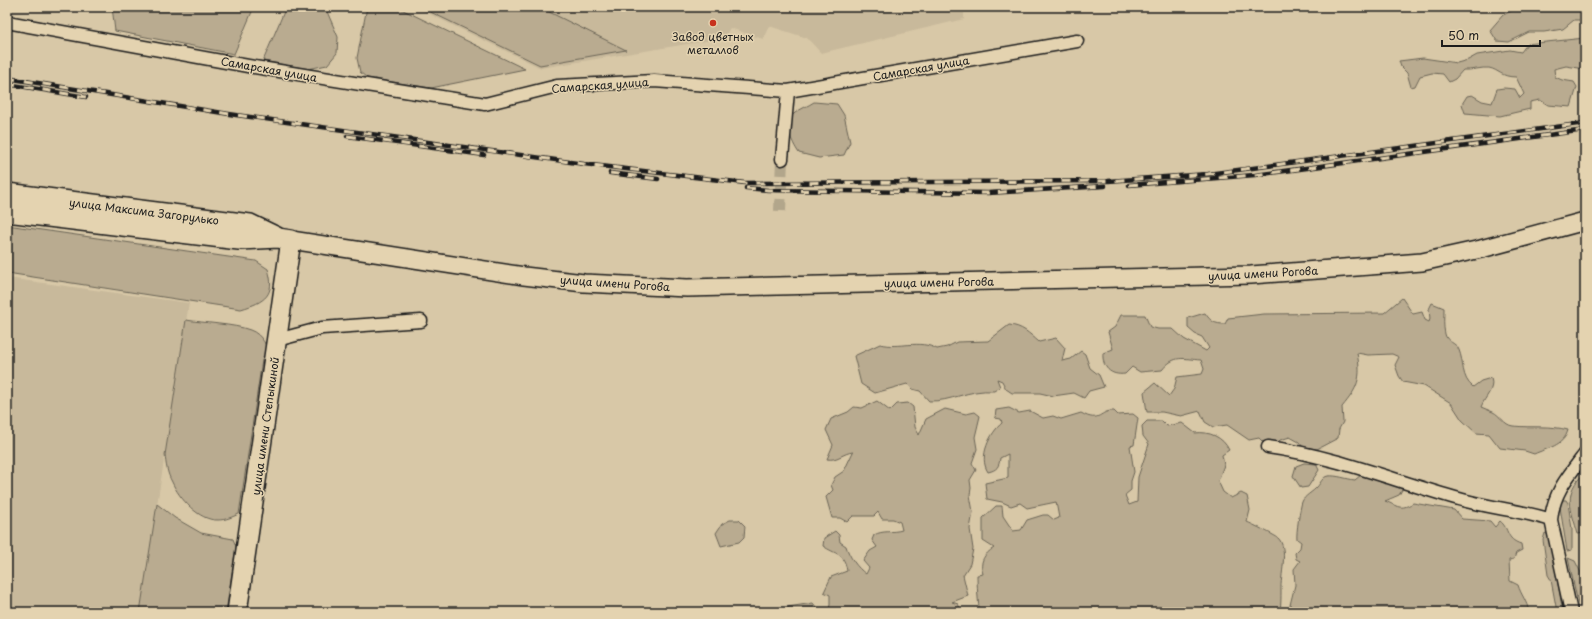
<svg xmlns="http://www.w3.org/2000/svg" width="1592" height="619" viewBox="0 0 1592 619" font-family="'Playpen Sans',sans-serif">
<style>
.built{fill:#c8b99b}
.green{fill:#b9ab90;stroke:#6a6456}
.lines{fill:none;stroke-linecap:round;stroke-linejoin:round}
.street-tunnel{stroke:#b2a68b;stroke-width:12;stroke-dasharray:12 6;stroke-linecap:butt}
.street-casing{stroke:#1c1c1c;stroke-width:15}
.secondary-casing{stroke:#1c1c1c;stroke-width:20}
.primary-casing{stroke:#1c1c1c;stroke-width:22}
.street{stroke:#e4d3b0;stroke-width:12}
.secondary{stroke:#e4d3b0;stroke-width:17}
.primary{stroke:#e4d3b0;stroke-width:19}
.rail-casing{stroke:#1c1c1c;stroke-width:4.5}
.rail{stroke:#e4d3b0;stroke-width:3;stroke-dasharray:9;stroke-linecap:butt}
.poi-dot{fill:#c8321e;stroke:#e4d3b0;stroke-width:1.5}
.labels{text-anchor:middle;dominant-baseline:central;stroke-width:3;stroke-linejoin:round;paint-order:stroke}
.poi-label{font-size:11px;fill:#1c1c1c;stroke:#e4d3b0}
.street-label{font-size:11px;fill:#1c1c1c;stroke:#e4d3b0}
</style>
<rect width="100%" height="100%" fill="#d8c8a7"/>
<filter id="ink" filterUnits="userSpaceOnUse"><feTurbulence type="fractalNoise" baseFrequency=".025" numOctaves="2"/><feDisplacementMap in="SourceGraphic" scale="8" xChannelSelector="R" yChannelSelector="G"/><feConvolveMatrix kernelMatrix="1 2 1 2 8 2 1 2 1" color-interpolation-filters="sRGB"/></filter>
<g filter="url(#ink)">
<path class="built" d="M415,7H964V19L821,53L807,38L769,26L763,39L730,28L724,38L541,68Z
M7,278L189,303L140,612H7Z"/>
<path class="green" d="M112,7H254L234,54L115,31Z
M286,7H325L338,37L337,53L327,65L308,69L263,61Z
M367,7H397L525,69L431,88L367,78L360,72L357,58Z
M420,7H539L626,50L540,65Z
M1520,7H1585V20H1574L1563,29L1544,32H1529L1509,42L1497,41L1490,30L1503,15Z
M1585,38V69L1566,66L1554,69L1555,77L1562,80L1574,82L1577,87L1571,107L1548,105L1540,100L1530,102V109L1500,116L1465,113L1462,104L1467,96L1472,95L1482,101L1492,103L1497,89L1504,88L1515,89L1520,98L1524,94L1516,77C1501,77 1499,70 1489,68C1482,67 1471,71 1463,70L1455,79L1449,82L1443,74L1432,73L1420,76L1415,86L1411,87L1407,73L1401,67L1399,61L1423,58L1457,63L1468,60L1477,55L1510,50L1521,52L1527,44Z
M814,102L837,104L844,115L850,142L844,155L819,158L799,153C792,143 782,122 795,113C800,109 808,106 814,102Z
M7,225L256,261L268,269C276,295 265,302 241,309L7,273Z
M1402,298L1413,314L1422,312L1425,320L1429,322L1430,319L1429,309L1432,303L1444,308C1444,317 1443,326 1445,334C1447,343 1456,342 1459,350C1464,362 1461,378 1473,387L1481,381L1491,378C1495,390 1485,396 1481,407C1485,409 1489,410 1493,412C1500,415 1504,425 1513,426C1532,428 1550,425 1568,430C1564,446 1547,448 1534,454L1525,451L1500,448L1489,434L1476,433L1462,420L1451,403L1424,386L1403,382L1399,376L1395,365L1399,357L1392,354L1368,355L1357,353C1362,378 1358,388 1342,407L1343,422L1339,429L1338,438L1317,449L1303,447L1299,442L1290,437L1280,440L1274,446L1265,444L1259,438L1249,440L1227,425L1213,427L1205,422L1200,411L1181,416L1162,412H1147L1144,392L1155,383L1169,396L1174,389L1177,377L1202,374L1204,369L1201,360C1183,359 1175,354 1162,370L1140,372L1132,367L1125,374C1110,376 1102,367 1103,353L1113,349L1108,332L1115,327L1121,315H1145L1150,327L1158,329H1173L1184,339L1206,351L1209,348L1202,337L1195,334L1188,328V318L1205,313C1211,322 1215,324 1225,324L1228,318L1264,314L1384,313Z
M186,320C204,323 234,324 250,330C262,334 269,348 269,359L262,360L239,514C232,517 226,520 218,520C199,521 179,498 172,482C167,473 166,464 165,455Z
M1009,325C1022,326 1029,333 1039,342L1056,338L1065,348L1062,361L1071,359L1081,351L1085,354L1090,368L1099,375L1104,387L1089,391L1084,398L1074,393L1053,396L1040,393H1012L1006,389L1002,381L997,379L1000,387L994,391C968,389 951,402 929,401L920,391L912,389L907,384L875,393L861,384L854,356L880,344C898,349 920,339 937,349L947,347L957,342L988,341Z
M877,401L890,411L897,404L908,403L913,407L915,427L919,435L926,419L945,409L966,414L975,412L980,416L975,437L977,449L972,463L976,470L970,480L971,488L970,495L973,512L970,529L973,549L970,564L963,575L968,596L952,602L958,604L962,612H828L830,605V595L824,592L831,577L847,571C844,552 836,555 823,546L824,538L835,531L839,535L840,542L846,546C849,556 857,568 866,574L869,568L863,561L870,551L877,547L872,540L874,535C883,530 892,533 902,530L900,522L893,519H882L878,512L874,516H853L847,522L840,518H832L826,497L833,490L831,485L835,477L844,471L853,452C843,453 837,461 827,459L833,445L826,430L831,419L848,412L854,407L862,408Z
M1009,408L1019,413L1030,411L1043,418L1053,416L1061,419L1081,413C1101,424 1099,410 1114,411L1118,415L1133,414L1138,418L1134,445L1130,446L1134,472L1131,481V490L1125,495L1129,505L1137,502L1138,477L1149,444L1143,436L1142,426L1147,421H1162L1167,426L1182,423L1195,433C1209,431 1223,437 1229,450L1222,455L1224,465L1218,481L1223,492L1231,498L1241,493L1247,496L1250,510L1247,522C1252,524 1276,536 1278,538C1289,548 1280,578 1281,590C1281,598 1281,604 1280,612H980C978,606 977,583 977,575L983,574C979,562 984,554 994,548L983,541V518L996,506H1002L1003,516L1013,531L1021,530L1027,520L1043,515H1048L1054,520L1059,518L1056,502L1027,508L1020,503L1011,506L1002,502L987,499L985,483L1008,478V454L1000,458C999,467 997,470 988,472C978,457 990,433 1002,423L1001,419L995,418L996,410Z
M1304,463L1316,464L1319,470L1308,487L1301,488L1293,476L1296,466Z
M1585,473V533L1578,534C1571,510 1562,492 1585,473Z
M1361,475H1374L1380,482L1385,484L1394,480L1401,486L1402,490L1399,495L1385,501C1398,506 1400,511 1413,503L1454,510L1462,519L1490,521L1495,527L1500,521C1510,529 1505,539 1521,544L1522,550L1516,553L1514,559L1509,560L1510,581L1518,585C1521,595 1527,601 1529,612H1292L1290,605L1295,585L1294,569L1300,561L1296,559L1295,553L1300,548L1301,542L1297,539C1296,533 1300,508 1302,502C1304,496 1313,492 1317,487C1321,483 1322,477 1328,476C1337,475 1346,479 1355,480Z
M1561,500H1566L1568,503L1572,529V550L1567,551L1560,507Z
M157,504L175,518L201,533L233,539L236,546L226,612H140Z
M730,520H739L745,526L744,537L739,542L721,546L716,533L722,524Z
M1545,533L1549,535L1563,612H1557L1551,580L1548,575L1543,540Z
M1568,558L1575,561L1581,573L1585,612H1580Z
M813,603L820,612H787L788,607Z"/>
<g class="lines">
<path class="street-tunnel" d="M780,211L782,159"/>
<defs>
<path id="street" d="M7,22L248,66L485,104L557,86L654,81L788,91L1077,41
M782,159L788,91
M277,340L322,328L421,321
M1268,447C1334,456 1395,481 1459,499C1489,508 1521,510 1551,520
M1571,612L1551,520C1553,493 1569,475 1585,454"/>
<path id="secondary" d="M291,240L524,276L584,283L687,288L1251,275L1422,262L1481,249L1585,221"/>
<path id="primary" d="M7,193L250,224L277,237
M7,212L239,240L278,238L291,240L237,612"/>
</defs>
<use href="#street" class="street-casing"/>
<use href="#secondary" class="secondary-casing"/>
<use href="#primary" class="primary-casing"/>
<use href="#street" class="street"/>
<use href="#secondary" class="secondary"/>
<use href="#primary" class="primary"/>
<defs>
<path id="rail" d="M7,78L229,114L584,164L745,183L1108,181L1208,174L1585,123
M7,84L86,97
M347,136L484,155
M610,173L658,179
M1129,185L1255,175L1585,130
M746,188L768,190L988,193L1105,186"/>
</defs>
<use href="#rail" class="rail-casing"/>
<use href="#rail" class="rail"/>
</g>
</g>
<circle class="poi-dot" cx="713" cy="23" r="4"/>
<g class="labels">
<g class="poi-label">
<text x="713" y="36">Завод цветных<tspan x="713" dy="13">металлов</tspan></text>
</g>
<g class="street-label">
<text transform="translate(921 68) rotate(-10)">Самарская улица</text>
<text transform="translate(269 69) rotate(10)">Самарская улица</text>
<text transform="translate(600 85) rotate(-4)">Самарская улица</text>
<text transform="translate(144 211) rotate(7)">улица Максима Загорулько</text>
<text transform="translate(1263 273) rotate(-3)">улица имени Рогова</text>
<text transform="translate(939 282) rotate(-1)">улица имени Рогова</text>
<text transform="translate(615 283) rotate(4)">улица имени Рогова</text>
<text transform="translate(265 426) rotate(-82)">улица имени Степыкиной</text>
</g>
</g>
<rect width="1592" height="619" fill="none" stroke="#e4d3b0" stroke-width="24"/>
<rect x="12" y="12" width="1568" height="595" fill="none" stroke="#1c1c1c" stroke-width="1.5" filter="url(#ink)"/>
<path d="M1442 40v6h98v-6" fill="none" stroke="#1c1c1c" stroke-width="2"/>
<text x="1448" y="40" font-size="12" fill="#1c1c1c" stroke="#e4d3b0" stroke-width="3" paint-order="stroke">50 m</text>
</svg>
